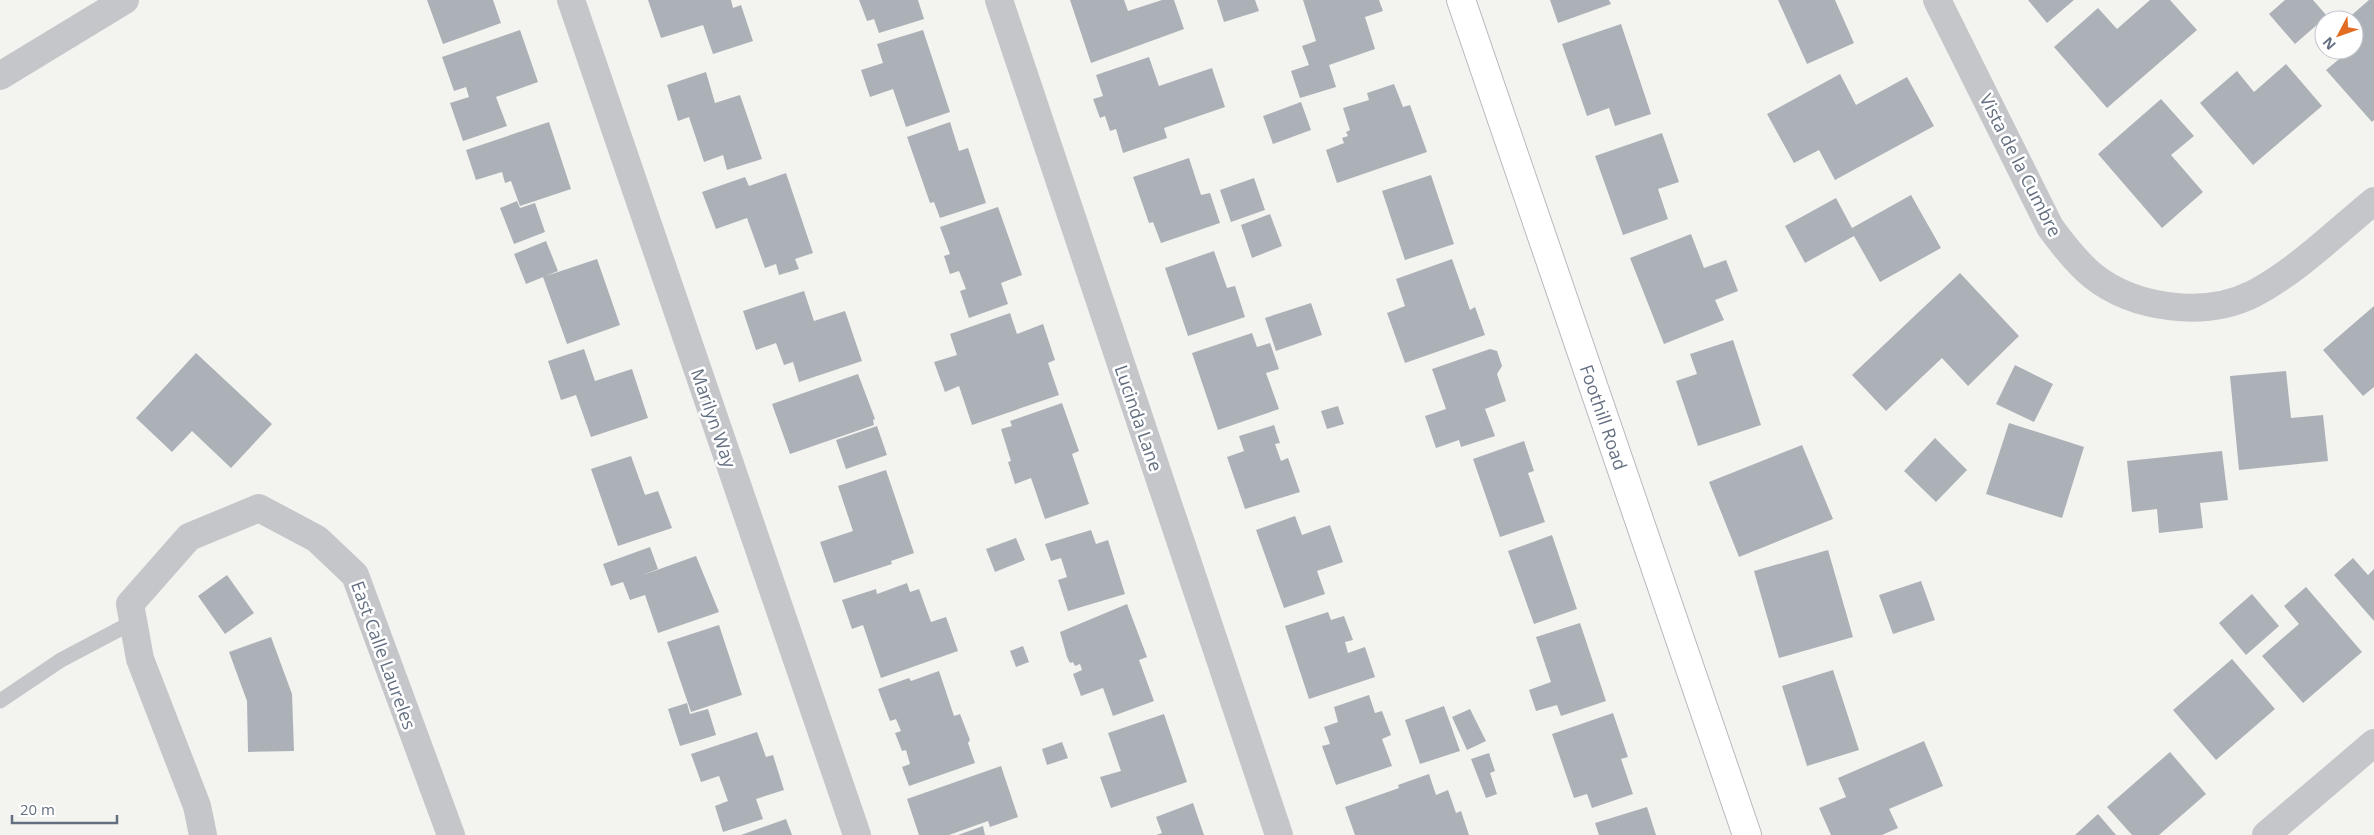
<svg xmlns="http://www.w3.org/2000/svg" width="2374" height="835" viewBox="0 0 2374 835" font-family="'Open Sans',sans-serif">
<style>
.building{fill:#acb1b8}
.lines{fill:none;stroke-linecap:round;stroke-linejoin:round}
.secondary-casing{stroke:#b6b9be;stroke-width:30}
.lane{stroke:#c4c6ca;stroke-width:15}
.street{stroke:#c4c6ca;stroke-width:28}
.secondary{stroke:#fff;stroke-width:28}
.labels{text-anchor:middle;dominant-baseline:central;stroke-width:5;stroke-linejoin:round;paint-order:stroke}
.street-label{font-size:18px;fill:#636f81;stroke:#fff}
</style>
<rect width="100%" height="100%" fill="#f3f4f0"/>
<path class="building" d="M427,0H493L501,23L443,44Z
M648,0H731L733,8L741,5L753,41L713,54L703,25L661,38Z
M859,0H918L924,19L879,33L874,19L867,21Z
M1070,0H1124L1128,11L1162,0H1174L1184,29L1091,63Z
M1217,0H1255L1259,11L1224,22Z
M1303,0H1379L1383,11L1365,17L1375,49L1329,65L1336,87L1300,98L1291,71L1309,65L1302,46L1316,41Z
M1550,0H1609L1611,4L1558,23Z
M1778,0H1835L1854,43L1807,64Z
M2028,0H2074L2047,23Z
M2150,0H2170L2197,30L2107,108L2054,47L2098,8L2117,29Z
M2285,0H2313L2327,16L2295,44L2269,14Z
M2369,0H2374V120L2372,122L2326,70L2350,50H2354V20H2346Z
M1621,24L1651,114L1615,126L1609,108L1587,116L1562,44Z
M520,30L538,82L496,97L507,126L463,141L450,103L469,97L466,87L454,91L442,57Z
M923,30L950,112L906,127L893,89L870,97L861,70L883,63L877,44Z
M1149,57L1159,86L1212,68L1225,107L1164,128L1167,138L1123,153L1116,129L1110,131L1105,116L1100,118L1093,99L1103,96L1096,75Z
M2286,64L2322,106L2253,165L2200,103L2237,71L2254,92Z
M706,72L715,103L740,95L762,159L727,170L723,155L704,162L689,117L678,121L667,85Z
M1840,74L1856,105L1907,77L1934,126L1835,180L1819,150L1794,163L1767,114Z
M1394,84L1403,107L1410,105L1427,152L1337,183L1326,150L1344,143L1342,138L1348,136L1346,132L1350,130L1343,108L1369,100L1367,93Z
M2161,99L2194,136L2171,155L2203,192L2162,228L2098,154Z
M1301,102L1311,130L1273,144L1263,116Z
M549,122L571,189L520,206L511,181L505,183L502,172L476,180L466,150Z
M950,122L959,151L968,148L986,203L940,218L934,202L930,203L907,137Z
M1662,133L1679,182L1658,189L1668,219L1623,235L1595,156Z
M1189,158L1201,195L1210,193L1220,223L1161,243L1153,222L1149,223L1133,177Z
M786,173L813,253L795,259L799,269L779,275L776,264L765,268L747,218L716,229L702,192L745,177L749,186Z
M1431,175L1454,244L1405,260L1382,191Z
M1254,178L1265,210L1231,222L1220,190Z
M1911,195L1941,248L1880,282L1854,236L1805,263L1785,226L1836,198L1852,228Z
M517,201L520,208L535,203L545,232L514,244L500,208Z
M998,207L1022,275L1001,283L1008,304L969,318L960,291L966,289L959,271L950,274L944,256L950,254L940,227Z
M1270,214L1282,246L1252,258L1241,225Z
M1691,234L1704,268L1726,260L1738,291L1715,300L1724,320L1664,344L1630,258Z
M546,241L558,271L526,284L514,254Z
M1214,251L1227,288L1235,286L1245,317L1188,336L1165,268Z
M597,259L620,325L567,344L543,277Z
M1452,259L1470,310L1475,307L1485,335L1405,363L1387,313L1405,306L1396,279Z
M1960,273L2019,336L1968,386L1942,358L1886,411L1852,375Z
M804,291L814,321L845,311L862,361L799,382L793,362L784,365L776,343L756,350L743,311Z
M1311,303L1322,335L1276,351L1265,318Z
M2374,306V387L2363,396L2323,350Z
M1010,313L1017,334L1043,324L1055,360L1048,363L1059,395L972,425L959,386L945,392L934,362L957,355L950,334Z
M1252,333L1257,347L1270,343L1279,369L1266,373L1279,409L1218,430L1192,353Z
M1733,340L1761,425L1698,446L1676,381L1697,374L1690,354Z
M584,349L595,381L632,369L648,418L591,437L576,395L561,400L548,361Z
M1490,349L1497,351L1502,366L1497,374L1506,401L1485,409L1495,436L1461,447L1459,440L1436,448L1425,416L1446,409L1432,369Z
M196,353L272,424L231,468L192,431L172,452L136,418Z
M2015,365L2053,384L2034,422L1996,404Z
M2286,371L2291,418L2323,415L2328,461L2239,470L2230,376Z
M858,374L875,419L873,420L874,425L790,454L772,404Z
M1062,403L1079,451L1072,454L1089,504L1045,519L1031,478L1015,484L1008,462L1011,461L1001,429L1012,426L1010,421Z
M1338,406L1344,424L1327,429L1321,411Z
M2009,423L2084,447L2062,518L1986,494Z
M1274,425L1280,443L1275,444L1281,461L1288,458L1300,492L1245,509L1227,457L1244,451L1239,436Z
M877,426L887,455L846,469L836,440Z
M1935,438L1967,470L1936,502L1904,471Z
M1524,441L1534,471L1528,473L1545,522L1500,537L1473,459Z
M1802,445L1833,519L1739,557L1709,482Z
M2222,451L2228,500L2200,503L2203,528L2159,533L2157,509L2132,512L2127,461Z
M631,456L645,495L658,491L672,528L618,546L591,469Z
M886,470L914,553L891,561L892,564L834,583L820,542L853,531L838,486Z
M1295,516L1302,535L1330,525L1343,562L1317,571L1325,594L1284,608L1256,530Z
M1091,530L1096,544L1108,540L1125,594L1068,611L1058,580L1067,577L1061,558L1051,561L1045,544Z
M1552,535L1577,609L1534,624L1508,551Z
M1016,538L1025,560L995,572L986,549Z
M650,547L658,569L640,576L696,556L719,612L658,633L645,595L630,600L623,582L611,586L603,564Z
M1828,550L1853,637L1779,658L1754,571Z
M2353,558L2368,575L2374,569V621L2334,575Z
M227,575L254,613L225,634L198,596Z
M1921,581L1935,620L1893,634L1879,595Z
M907,583L910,592L919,589L931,622L946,617L958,651L881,678L863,625L852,629L842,600L876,589L877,594Z
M2306,587L2362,652L2303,703L2262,656L2299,624L2284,606Z
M2252,594L2279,626L2246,655L2219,623Z
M1127,604L1147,657L1139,660L1154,701L1113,716L1103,688L1081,696L1073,674L1082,670L1080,664L1075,666L1073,662L1070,663L1067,657L1060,632Z
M1328,612L1331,620L1344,616L1353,640L1345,642L1348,653L1365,647L1375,677L1309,699L1285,626Z
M1580,623L1606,701L1561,716L1557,705L1536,711L1529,690L1551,682L1536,637Z
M719,625L742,695L691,712L667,642Z
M271,637L292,694L294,751L248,752L247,701L229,652Z
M1023,646L1029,662L1016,667L1010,651Z
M2232,659L2275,709L2216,760L2173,710Z
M1833,670L1859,750L1807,766L1782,686Z
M939,671L954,716L960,714L970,740L968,743L975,763L909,786L902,767L910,764L906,750L902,751L895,733L901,731L896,719L890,721L878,689L909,678L911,681Z
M1369,695L1375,713L1382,711L1391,735L1382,739L1392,766L1336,785L1322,746L1330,744L1324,727L1338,722L1334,707Z
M687,703L690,714L708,709L716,735L680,746L668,709Z
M1444,706L1460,751L1420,764L1405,720Z
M1470,709L1486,741L1467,750L1452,717Z
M1613,713L1628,757L1621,759L1633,794L1592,808L1587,794L1574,798L1552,734Z
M1164,714L1187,782L1111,808L1100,777L1121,771L1108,733Z
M757,732L766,757L773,755L784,790L756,799L763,819L723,832L715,806L728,801L719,776L701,782L691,754Z
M1924,741L1943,786L1889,809L1898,828L1882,835H1831L1819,808L1846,797L1838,778Z
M1062,742L1068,758L1047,765L1042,749Z
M2170,752L2206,794L2159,835H2132L2107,807Z
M1489,753L1495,771L1490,773L1497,794L1486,798L1471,759Z
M1001,766L1018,817L990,827L988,821L949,835H919L907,799Z
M1429,774L1436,795L1448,790L1456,813L1461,811L1469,835H1355L1345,807L1399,788L1398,785Z
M1193,803L1204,835H1156L1162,833L1156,817Z
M1647,807L1656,835H1599L1595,823Z
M2098,814L2116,835H2075Z
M786,819L792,835H741Z
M983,826L985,835H958Z"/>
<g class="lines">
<defs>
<g id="secondary">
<path id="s1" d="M1461,0L1747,835"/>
</g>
</defs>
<use href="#secondary" class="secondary-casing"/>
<path class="lane" d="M0,701L61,660L133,622"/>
<path class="street" d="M571,0L857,835
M999,0L1279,835
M1937,0L2050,227C2063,245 2076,262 2093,276C2135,309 2205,318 2253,294C2297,271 2335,233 2374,201
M0,76L125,0
M203,835L197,806L140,659L130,604L189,537L259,508L317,539L355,575L451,835
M2266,835L2374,743"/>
<use href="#secondary" class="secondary"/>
</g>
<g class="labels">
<g class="street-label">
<text transform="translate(2021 165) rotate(63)">Vista de la Cumbre</text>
<text transform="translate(714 418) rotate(71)">Marilyn Way</text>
<text transform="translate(1139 418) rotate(71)">Lucinda Lane</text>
<text stroke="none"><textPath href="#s1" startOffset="441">Foothill Road</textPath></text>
<text transform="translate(384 655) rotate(70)">East Calle Laureles</text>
</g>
</g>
<g transform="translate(2339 35) rotate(229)"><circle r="24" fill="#ffffff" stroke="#c1c5cd"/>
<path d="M0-4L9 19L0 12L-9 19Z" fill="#e26d22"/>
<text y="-8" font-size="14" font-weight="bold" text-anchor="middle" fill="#636f81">N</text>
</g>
<path d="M12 815v8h105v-8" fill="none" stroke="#636f81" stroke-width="2.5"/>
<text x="20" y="815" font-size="15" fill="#636f81" stroke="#ffffff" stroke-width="4" paint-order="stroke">20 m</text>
</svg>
